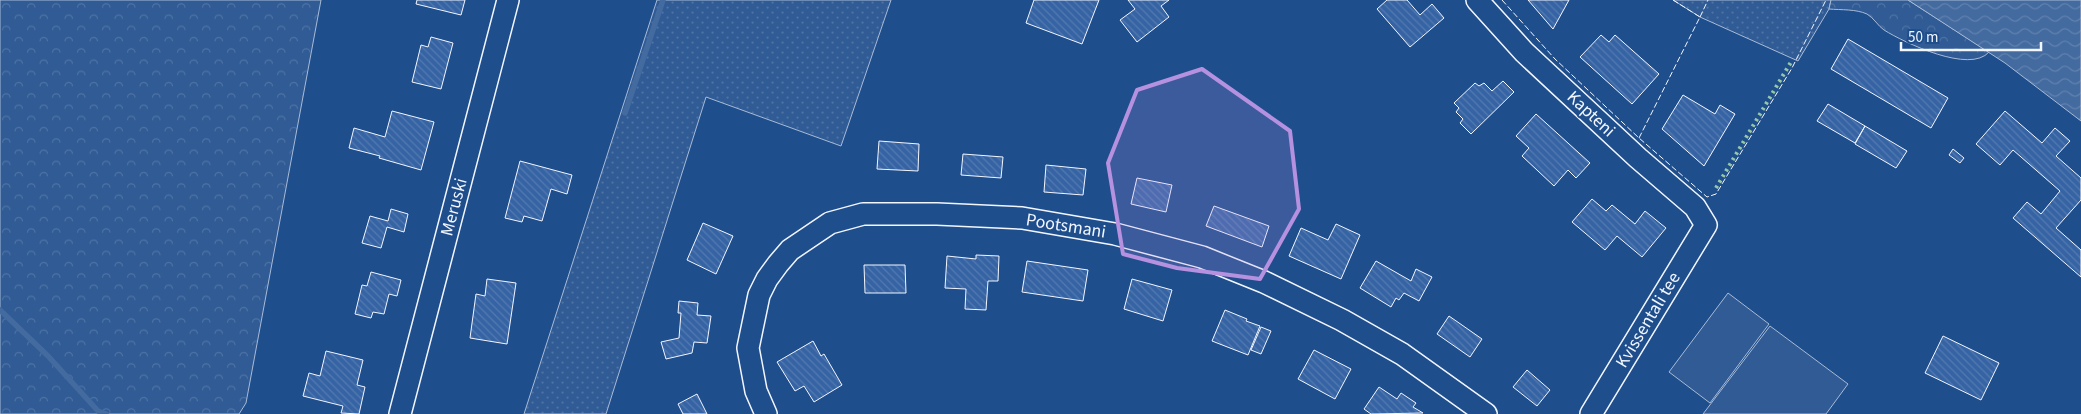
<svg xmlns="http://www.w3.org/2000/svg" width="2081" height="414" viewBox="0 0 2081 414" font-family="'Source Sans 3',sans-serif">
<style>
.grass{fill:url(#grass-dots);stroke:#a8bbd7}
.forest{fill:url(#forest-crowns);stroke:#a8bbd7}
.built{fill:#305b95;stroke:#a8bbd7}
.water{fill:url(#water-waves);stroke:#a8bbd7}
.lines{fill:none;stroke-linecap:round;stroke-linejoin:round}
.stream{stroke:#446ba0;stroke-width:5.5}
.building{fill:url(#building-back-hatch);stroke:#f2f6ff}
.minor-casing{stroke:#f2f6ff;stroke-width:24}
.minor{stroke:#1f4e8c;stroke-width:21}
.hedge{stroke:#97c8a6;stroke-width:4;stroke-dasharray:2.5 4;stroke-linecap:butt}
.fence{stroke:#f2f6ff;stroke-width:1;stroke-dasharray:6 2.5;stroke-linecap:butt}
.marked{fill:#b691df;fill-opacity:0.2;stroke:#b691df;stroke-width:4;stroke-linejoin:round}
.labels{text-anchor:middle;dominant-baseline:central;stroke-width:4;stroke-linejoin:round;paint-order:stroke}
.street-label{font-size:18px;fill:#f2f6ff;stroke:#1f4e8c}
</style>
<defs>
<pattern id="grass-dots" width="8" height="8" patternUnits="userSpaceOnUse" patternTransform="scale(1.25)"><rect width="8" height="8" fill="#305b95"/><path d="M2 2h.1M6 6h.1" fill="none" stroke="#4e73a5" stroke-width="1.8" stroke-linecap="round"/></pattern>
<pattern id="forest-crowns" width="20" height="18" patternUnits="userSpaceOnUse" patternTransform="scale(1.25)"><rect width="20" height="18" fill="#305b95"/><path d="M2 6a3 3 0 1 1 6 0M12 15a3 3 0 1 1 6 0" fill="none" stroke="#4e73a5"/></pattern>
<pattern id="water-waves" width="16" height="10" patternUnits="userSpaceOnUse" patternTransform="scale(1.25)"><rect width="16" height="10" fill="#446ba0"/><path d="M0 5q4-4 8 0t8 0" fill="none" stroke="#5f81ae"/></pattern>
<pattern id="building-back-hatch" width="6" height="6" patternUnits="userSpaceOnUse" patternTransform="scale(1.25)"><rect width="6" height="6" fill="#3563a3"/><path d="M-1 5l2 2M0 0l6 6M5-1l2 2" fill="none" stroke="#537ab1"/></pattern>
</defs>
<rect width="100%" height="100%" fill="#1f4e8c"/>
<path class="grass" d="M657,0H891L841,146L706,97L606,414H524Z
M1673,0H1831L1829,9L1798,61L1700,17Z"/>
<path class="forest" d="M0,0H321L246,403L239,414H0Z
M1831,0H1908L1989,52C1970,74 1905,43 1884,30C1878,26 1874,18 1867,14C1856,9 1841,10 1829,9Z"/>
<path class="built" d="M1728,293L1769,324L1710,403L1669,372Z
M1770,326L1848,384L1826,414H1703Z"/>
<path class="water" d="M1908,0H2081V121L2005,63Z"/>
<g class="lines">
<path class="stream" d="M625,113L663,0
M0,310L48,356L98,411L106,414"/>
</g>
<path class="building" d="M417,0H465L461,15L416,4Z
M1034,0H1099L1082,44L1026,23Z
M1128,0H1169L1161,6L1169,17L1137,42L1120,20L1135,9Z
M1387,0H1407L1420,15L1432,4L1444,18L1410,47L1377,9Z
M1528,0H1569L1553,29Z
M1601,35L1609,42L1615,35L1659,74L1632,104L1580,57Z
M431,37L453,43L441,89L412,82L421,45L428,47Z
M1848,39L1948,98L1931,128L1831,69Z
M1503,81L1514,92L1471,134L1460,123L1463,119L1456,112L1459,108L1454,103L1475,83L1479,86L1484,83L1492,91Z
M1683,95L1715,114L1720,105L1735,114L1704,166L1662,129Z
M1828,104L1865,126L1855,143L1817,121Z
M392,111L434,122L421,170L379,158L380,156L349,148L354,128L385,137Z
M2005,111L2042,143L2055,128L2070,141L2056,156L2081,178V200L2056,228L2081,250V277L2013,218L2027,202L2041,214L2060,191L2013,150L2000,165L1976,144Z
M1536,114L1590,163L1576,178L1568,170L1554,186L1522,156L1529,148L1516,136Z
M1865,126L1907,151L1896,168L1855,144Z
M879,141L919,144L918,171L877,169Z
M1953,149L1964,158L1960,163L1949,155Z
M963,154L1003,157L1001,178L961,175Z
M520,161L572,175L567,194L551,189L542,221L524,216L522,222L505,218Z
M1046,165L1086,169L1083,195L1044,192Z
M1137,178L1172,185L1166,212L1131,204Z
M1592,199L1606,211L1612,205L1635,224L1645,211L1666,228L1642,257L1617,236L1605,250L1572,222Z
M1214,206L1269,226L1262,247L1206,226Z
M391,209L408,214L404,232L387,227L381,248L362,243L370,216L388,221Z
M703,223L733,236L716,274L687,260Z
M1336,224L1360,235L1341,279L1289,256L1301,228L1328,240Z
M976,255L999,256L998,281H988L986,310L965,309L966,289L945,288L947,256L976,259Z
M1027,261L1088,270L1083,301L1022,292Z
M1376,261L1411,281L1416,269L1432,277L1419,301L1404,293L1399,300L1396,298L1391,307L1360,288Z
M864,265H905L906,293H865Z
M371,272L401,280L397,296L389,294L384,314L373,312L371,318L355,314L362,285L367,286Z
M487,279L516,283L507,344L470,338L476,294L485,296Z
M1132,279L1172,290L1163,321L1124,309Z
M679,301L698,303L697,315L711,316L707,343L694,342L692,353L666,359L661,342L679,338L681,313H678Z
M1225,310L1247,319L1246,321L1260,326L1248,355L1212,341Z
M1449,316L1482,339L1470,357L1437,334Z
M1261,327L1271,331L1261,354L1251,350Z
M1943,336L1999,363L1981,400L1925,373Z
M813,341L821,356L824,354L842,385L814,402L804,386L795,391L777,362Z
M1314,350L1351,369L1335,399L1298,379Z
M326,351L363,360L357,385L365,387L359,414L341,413L343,406L303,396L309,373L320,376Z
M1527,370L1550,390L1537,406L1513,387Z
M1379,387L1397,399L1401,393L1416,403L1413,407L1423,413L1371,414L1364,409Z
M697,394L707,414H683L678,404Z"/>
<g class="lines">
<defs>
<path id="minor" d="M1477,0L1524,52L1638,158L1695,207L1706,225L1591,414
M400,414L508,0
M766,414L756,391L748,348L759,295L767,279L778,264L790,250L830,223L863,214H937L1022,218L1115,234L1202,257L1264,282L1342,320L1402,354L1486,414"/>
</defs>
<use href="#minor" class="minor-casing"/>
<use href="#minor" class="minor"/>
<path class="hedge" d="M1716,188L1791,62"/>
<path class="fence" d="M1502,0L1555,59L1639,138L1707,197L1716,194L1792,68L1826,0
M1700,17L1708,0
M1639,138L1700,17L1673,0"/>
</g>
<path class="marked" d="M1202,69L1290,131L1299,209L1260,279L1177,268L1123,254L1108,163L1137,90Z"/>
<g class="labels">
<g class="street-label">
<text transform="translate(1591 114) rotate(43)">Kapteni</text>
<text transform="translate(454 207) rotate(-75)">Meruski</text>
<text transform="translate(1066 226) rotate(9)">Pootsmani</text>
<text transform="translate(1648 320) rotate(-59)">Kvissentali tee</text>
</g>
</g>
<path d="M1901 42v8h140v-8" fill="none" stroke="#f2f6ff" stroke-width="2.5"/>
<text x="1908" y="42" font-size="15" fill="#f2f6ff" stroke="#1f4e8c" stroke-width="4" paint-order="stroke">50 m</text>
</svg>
